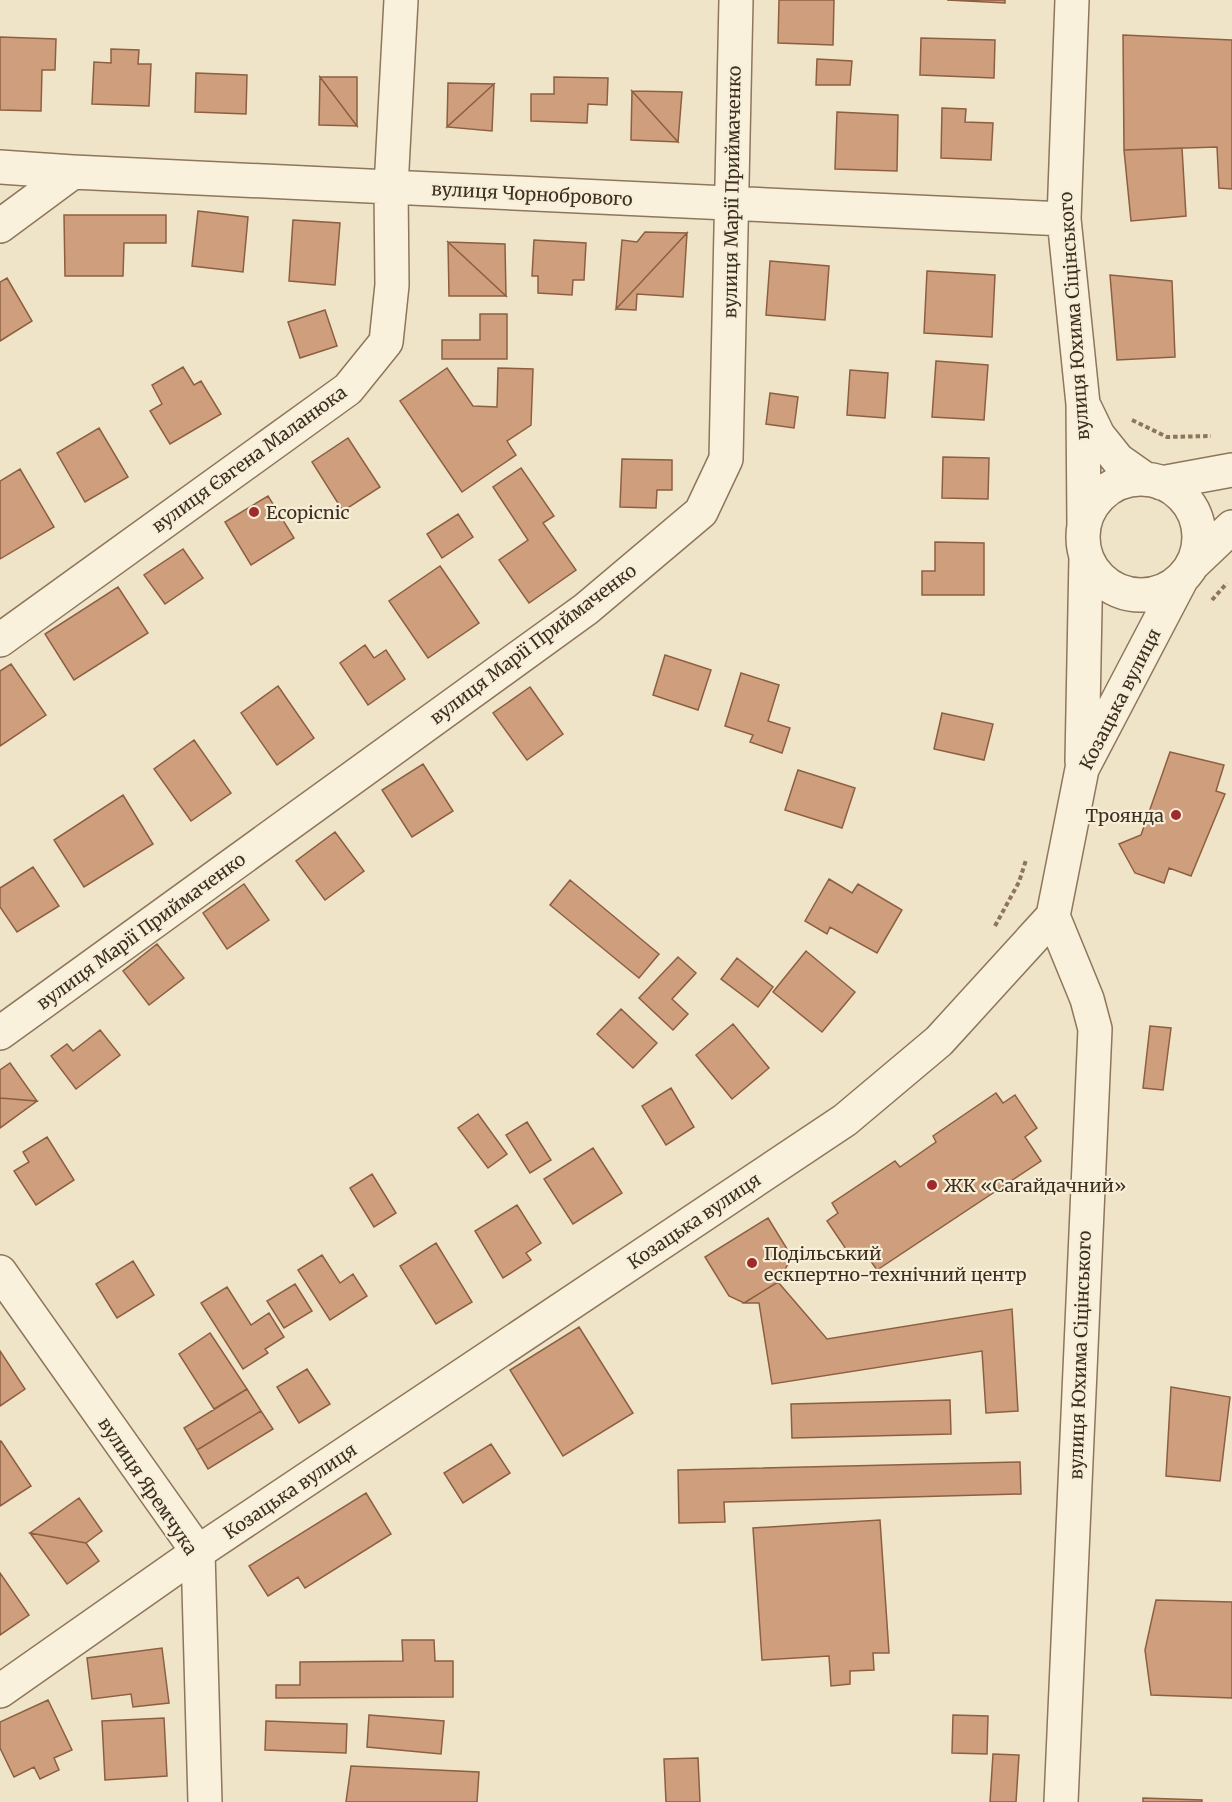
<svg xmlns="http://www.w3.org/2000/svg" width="1232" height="1802" viewBox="0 0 1232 1802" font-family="Merriweather,serif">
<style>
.building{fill:#cf9f7d;stroke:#8d5f41;stroke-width:1.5}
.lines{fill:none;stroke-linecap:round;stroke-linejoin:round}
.minor-casing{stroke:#8d765c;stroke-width:36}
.path{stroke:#8d765c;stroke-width:4;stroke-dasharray:4.5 3;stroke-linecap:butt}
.minor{stroke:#faf1dc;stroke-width:33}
.poi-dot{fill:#9e2a2b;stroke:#f7eed8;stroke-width:2}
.labels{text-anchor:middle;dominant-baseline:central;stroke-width:4.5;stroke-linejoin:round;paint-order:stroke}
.street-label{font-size:18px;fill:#3d2e20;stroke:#f7eed8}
.poi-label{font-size:18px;fill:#3d2e20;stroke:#f7eed8;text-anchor:start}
</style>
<rect width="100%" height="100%" fill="#f0e4c8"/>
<path class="building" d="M779,0H834L833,45L778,43Z
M947,0H1005V3Z
M1123,35L1232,40V189L1219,188L1217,147L1124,150Z
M0,37L56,39L55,70H42L41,111L0,110Z
M921,38L995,40L994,78L920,75Z
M111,49L139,50L138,64H151L149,106L92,104L94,62L111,63Z
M817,59L852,61L850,85H816Z
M196,73L247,75L246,114L195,112Z
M320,77H357V126Z
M320,77L357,126L319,125Z
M554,77L608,78L607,105L588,104L587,123L531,121V94H554Z
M448,83L494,84L447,127Z
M494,84L492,131L447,127Z
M632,91L678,142L631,140Z
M632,91L682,92L678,142Z
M942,108L966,109L965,122L993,123L991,160L941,158Z
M837,112L898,115L897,171L835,169Z
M1182,148L1186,216L1131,221L1124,150Z
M198,211L248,217L243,272L192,266Z
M64,215H166V243H124L123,276H65Z
M293,220L340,223L335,285L289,281Z
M645,232L687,233L616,309L622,240L637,242Z
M687,233L683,297L637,294L636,310L616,309Z
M534,240L586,243L584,280H573L572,295L538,293V276H532Z
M448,242L505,244L506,296Z
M448,242L506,296H449Z
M770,261L829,266L825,320L766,315Z
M927,271L995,275L992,337L924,333Z
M1110,275L1172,281L1175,357L1117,360Z
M7,278L32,321L0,341V282Z
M325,310L337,346L300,358L288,322Z
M480,314H507V359H442V340H480Z
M936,361L988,365L984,420L932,417Z
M183,367L194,385L201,381L221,414L170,444L150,411L162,404L152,385Z
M447,368L473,406L497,407L498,368L533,369L531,425L507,441L516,455L462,492L400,401Z
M850,370L888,373L885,418L847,415Z
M770,393L798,397L794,428L766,424Z
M99,428L128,477L85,502L57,453Z
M348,438L380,487L343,511L312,462Z
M943,457L989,458L988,499L942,498Z
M622,459L672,460V490H657L656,508L620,507Z
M521,468L554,516L543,523L576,570L529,603L499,560L528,540L493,487Z
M20,469L54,527L0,559V481Z
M268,496L294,538L251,565L225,522Z
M458,514L473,537L442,558L427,534Z
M935,542L984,543V595H922V571H935Z
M183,549L203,578L165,604L144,575Z
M440,566L479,623L428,658L389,601Z
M118,587L148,633L74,680L45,634Z
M365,645L374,658L386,650L405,679L368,705L340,663Z
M665,655L711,670L698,710L653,695Z
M11,664L46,715L0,746V671Z
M741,673L779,685L768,721L790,728L782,753L750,742L753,735L725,726Z
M278,686L314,738L277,765L241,713Z
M530,687L563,734L527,760L493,713Z
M942,713L993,724L984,760L934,749Z
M194,740L231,793L191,821L154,769Z
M1170,752L1224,765L1216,791L1225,794L1191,876L1169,868L1164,883L1135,873L1119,844L1141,835Z
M423,764L453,811L412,837L382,790Z
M798,770L855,788L842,828L785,810Z
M123,795L153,844L84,887L54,840Z
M335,832L364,871L325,900L296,861Z
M33,867L59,906L17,932L0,907V888Z
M829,879L852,893L858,884L902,910L877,953L830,927L827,934L805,921Z
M570,880L659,954L639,978L550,905Z
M244,884L269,920L227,949L203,913Z
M157,944L184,978L149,1005L123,971Z
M806,951L855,992L822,1032L773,992Z
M678,957L696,973L672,999L688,1014L673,1030L639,998Z
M737,958L773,987L758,1007L721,979Z
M621,1009L657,1043L633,1068L597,1034Z
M733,1024L769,1068L732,1099L696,1055Z
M1150,1026L1171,1028L1163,1090L1143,1088Z
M100,1030L120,1055L76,1089L51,1056L67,1044L73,1051Z
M10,1063L37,1101L0,1098V1070Z
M671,1088L694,1127L666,1145L642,1106Z
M996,1093L1003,1103L1015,1095L1037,1128L1025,1137L1041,1161L877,1270L863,1250L852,1258L827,1221L838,1213L832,1203L895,1161L900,1167L936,1142L933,1136Z
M0,1098L37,1101L0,1128Z
M478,1114L507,1154L488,1168L458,1128Z
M527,1122L551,1160L530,1173L506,1135Z
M47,1137L74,1180L36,1205L14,1171L29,1162L23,1152Z
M593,1148L622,1193L573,1224L544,1179Z
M372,1174L396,1213L374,1227L350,1188Z
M517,1205L541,1243L526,1253L531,1260L503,1278L475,1231Z
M768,1218L792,1257L778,1282L744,1303L729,1296L705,1257Z
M436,1243L472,1302L436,1324L400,1266Z
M322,1255L340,1283L353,1274L367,1296L330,1320L298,1270Z
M133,1261L154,1295L117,1318L96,1284Z
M778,1282L827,1339L1012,1309L1018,1411L986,1413L982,1351L772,1384L759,1303H744Z
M295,1284L312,1311L284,1328L267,1301Z
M227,1287L251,1325L269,1313L284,1337L265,1349L268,1353L243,1369L201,1303Z
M579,1327L633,1413L563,1456L510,1370Z
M210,1333L247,1389L214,1409L179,1354Z
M0,1351L25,1389L0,1406Z
M307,1369L330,1404L299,1423L277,1387Z
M1171,1387L1230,1397L1220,1481L1166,1476Z
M247,1389L261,1411L197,1450L184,1428Z
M950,1400L951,1434L792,1438L791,1404Z
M261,1411L273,1429L208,1469L197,1450Z
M0,1441H1L31,1486L0,1506Z
M491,1444L510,1473L463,1503L444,1473Z
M1020,1462L1021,1494L724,1502L725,1522L679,1523L678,1470Z
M366,1493L391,1534L305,1588L298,1577L268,1596L249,1566Z
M79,1498L102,1531L86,1543L30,1533Z
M880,1520L889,1653H873L874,1670L850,1671V1684L831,1686L829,1656L762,1660L753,1528Z
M30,1533L86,1543L99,1561L67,1584Z
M0,1573L29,1615L0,1635Z
M1156,1600L1232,1602V1698L1151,1695L1145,1650Z
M402,1640H434L435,1661H453V1697L276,1698V1685H300V1662L403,1661Z
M162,1648L169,1703L133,1707L131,1694L92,1699L87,1658Z
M48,1700L72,1750L54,1758L59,1770L40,1779L34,1767L14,1777L0,1748V1722Z
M369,1715L444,1721L441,1754L367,1747Z
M953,1715L988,1716L987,1754L952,1753Z
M164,1718L167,1776L105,1780L102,1721Z
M266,1721L347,1724L346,1753L265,1750Z
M993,1754L1019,1755L1016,1802H990Z
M698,1758L700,1802H666L664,1759Z
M351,1766L479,1772L477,1802H346Z
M1143,1798L1202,1800V1802H1143Z"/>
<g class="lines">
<defs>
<path id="minor" d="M1072,0L1064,219L1083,404L1084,525
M0,167L73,172L1064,219
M0,226L73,172
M1085,408L1098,435L1118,460L1145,479
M1083 537a58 58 0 1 1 116 0a58 58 0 1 1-116 0Z
M1161,483L1232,470
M1192,565L1232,527
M0,640L348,389L386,342L392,285L391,187L401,0
M1082,761L1086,557
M1053,916L1087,999L1095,1029L1061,1802
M0,1033L586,609L701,512L726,459L736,0
M0,1272L198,1552L205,1802
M0,1691L198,1552L845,1120L939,1041L1053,916L1082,769L1182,578"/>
</defs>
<use href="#minor" class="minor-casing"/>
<path class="path" d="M1132,420L1167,437L1211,436
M1212,600L1227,583
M995,926L1019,882L1026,860"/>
<use href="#minor" class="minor"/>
</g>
<g class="poi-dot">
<circle cx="254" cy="512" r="6"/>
<circle cx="1176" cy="815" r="6"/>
<circle cx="932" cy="1185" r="6"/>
<circle cx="752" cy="1263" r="6"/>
</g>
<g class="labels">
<g class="street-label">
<text transform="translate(732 192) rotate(-89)">вулиця Марії Приймаченко</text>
<text transform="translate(532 194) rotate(3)">вулиця Чорнобрового</text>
<text transform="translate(1074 316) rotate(-94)">вулиця Юхима Сіцінського</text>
<text transform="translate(249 459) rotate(-36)">вулиця Євгена Маланюка</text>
<text transform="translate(533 644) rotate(-37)">вулиця Марії Приймаченко</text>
<text transform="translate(1120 699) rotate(-63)">Козацька вулиця</text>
<text transform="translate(141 931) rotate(-36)">вулиця Марії Приймаченко</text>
<text transform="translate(694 1221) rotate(-34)">Козацька вулиця</text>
<text transform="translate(1080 1355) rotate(-88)">вулиця Юхима Сіцінського</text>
<text transform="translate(148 1486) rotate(56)">вулиця Яремчука</text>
<text transform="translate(290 1491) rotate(-34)">Козацька вулиця</text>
</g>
<g class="poi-label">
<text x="266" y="512">Ecopicnic</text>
<text x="1164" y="815" text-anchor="end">Троянда</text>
<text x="944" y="1185">ЖК «Сагайдачний»</text>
<text x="764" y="1253">Подільський<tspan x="764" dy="21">ескпертно-технічний центр</tspan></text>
</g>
</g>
</svg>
